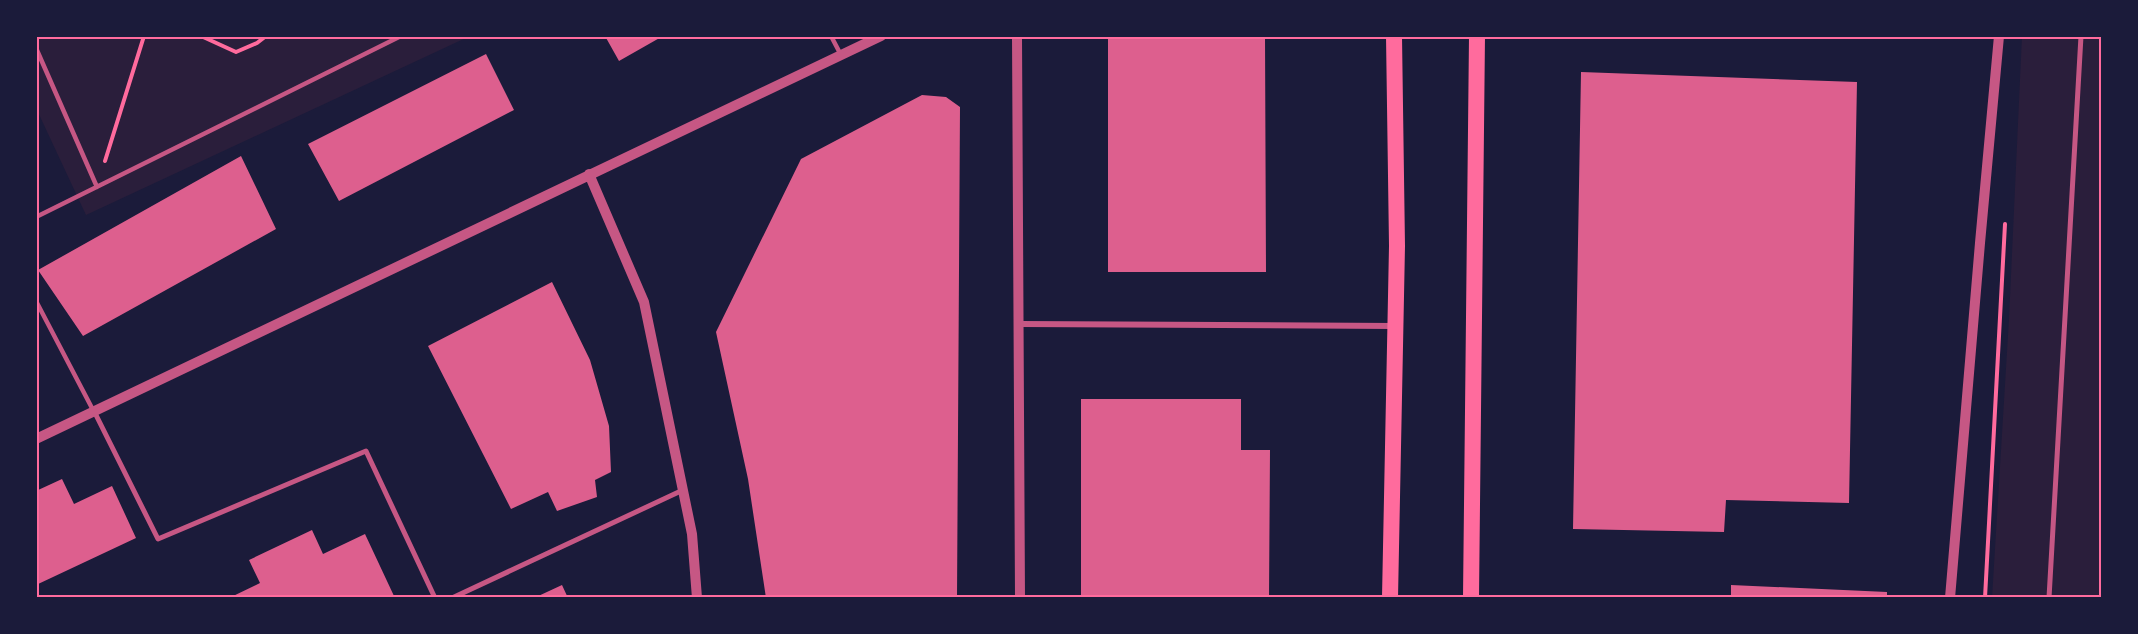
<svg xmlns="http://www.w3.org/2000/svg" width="2138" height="634" viewBox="0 0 2138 634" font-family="'Public Sans',sans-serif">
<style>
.green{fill:#2a1e3b}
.building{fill:#dd5f8e}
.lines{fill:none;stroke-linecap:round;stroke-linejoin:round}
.path{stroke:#ff6b9d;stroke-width:4}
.service{stroke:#c65784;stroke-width:4.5}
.pedestrian{stroke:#c65784;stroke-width:5}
.minor{stroke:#c65784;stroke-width:6}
.tertiary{stroke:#c65784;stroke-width:10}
.trunk{stroke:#ff6b9d;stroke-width:16}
.neatline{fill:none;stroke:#ff6b9d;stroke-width:2}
</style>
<rect width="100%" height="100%" fill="#1b1b3a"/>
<path class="green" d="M36,36H470L86,215L36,108Z
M2022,36H2102V598H1992L2009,319Z"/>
<path class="building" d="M605,36H663L619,61Z
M1108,36H1265L1266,272H1108Z
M486,54L514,110L339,201L308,144Z
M1581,72L1857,82L1849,503L1726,500L1724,532L1573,529Z
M922,95L946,97L960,107L957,598H766L748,479L716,332L801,159Z
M241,156L276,229L83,336L38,270Z
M552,282L590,360L609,426L611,472L595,480L597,497L557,511L548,492L511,509L428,346Z
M1081,399H1241V450H1270L1269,598L1081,596Z
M62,479L74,504L112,486L136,538L36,585V491Z
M312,530L323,554L365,534L394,596L390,598H229L260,583L249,560Z
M562,585L568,598H534Z
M1731,585L1887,592V598H1731Z"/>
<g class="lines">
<path class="path" d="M201,36L236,52L257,43L266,36
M105,161L144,36
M1985,598L2005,224"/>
<path class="service" d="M831,36L841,55
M36,48L97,187
M36,217L401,36
M36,301L93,410"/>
<path class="pedestrian" d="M94,411L158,539L366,451L435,598
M452,598L683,490
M2049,598L2081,36"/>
<path class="minor" d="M1020,324L1394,326"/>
<path class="tertiary" d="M1017,36L1020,598
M589,174L644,302L692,534L697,598
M36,439L881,36
M1950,598L1980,243L1999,36"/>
<path class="trunk" d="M1390,598L1397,246L1394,36
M1471,598L1477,36"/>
</g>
<rect width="2138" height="634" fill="none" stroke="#1b1b3a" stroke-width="75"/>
<rect x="38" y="38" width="2062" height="558" class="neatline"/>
</svg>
